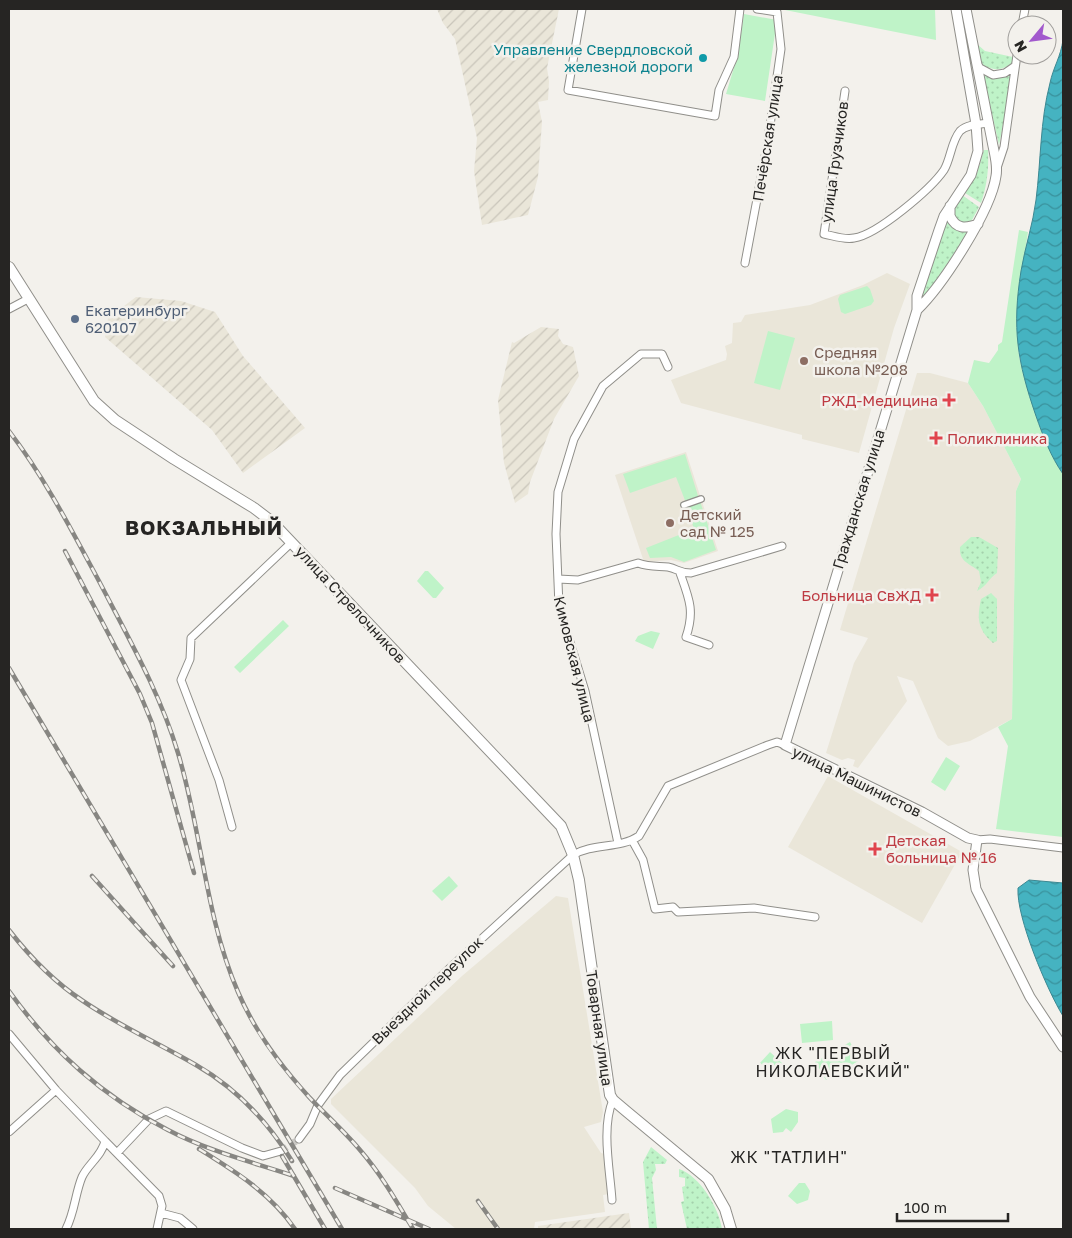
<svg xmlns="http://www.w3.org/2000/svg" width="1072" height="1238" viewBox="0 0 1072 1238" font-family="'Golos Text',sans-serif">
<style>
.built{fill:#eae6d9}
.industrial{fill:url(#industrial-furrows)}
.grass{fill:url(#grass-dots)}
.green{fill:#bff3c8}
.water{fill:url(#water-waves);stroke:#3c8892}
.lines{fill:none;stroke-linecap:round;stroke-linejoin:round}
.minor-tunnel{stroke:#cac8c4;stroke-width:7;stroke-dasharray:7 3.5;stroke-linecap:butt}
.pedestrian-casing{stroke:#908f8a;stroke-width:8}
.minor-casing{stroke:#908f8a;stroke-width:9}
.tertiary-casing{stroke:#908f8a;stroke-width:11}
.secondary-casing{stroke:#908f8a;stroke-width:12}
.pedestrian{stroke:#fff;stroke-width:5.5}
.minor{stroke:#fff;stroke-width:7}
.tertiary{stroke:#fff;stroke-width:9}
.secondary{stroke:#fff;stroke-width:10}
.rail-casing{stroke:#878682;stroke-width:4.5}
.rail{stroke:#f3f1ec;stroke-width:2.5;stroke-dasharray:8;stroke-linecap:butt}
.culture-dot{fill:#0f9aa8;stroke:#f3f1ec;stroke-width:2}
.service-dot{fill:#5c6f8a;stroke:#f3f1ec;stroke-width:2}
.education-dot{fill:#8d6e63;stroke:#f3f1ec;stroke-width:2}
.health-dot{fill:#e0444e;stroke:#f3f1ec;stroke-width:2}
.labels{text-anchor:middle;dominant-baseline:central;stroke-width:5;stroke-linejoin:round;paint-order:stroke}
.culture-label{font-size:15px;fill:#0d838f;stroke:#f3f1ec;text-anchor:end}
.street-label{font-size:15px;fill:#262523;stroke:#f3f1ec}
.service-label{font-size:15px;fill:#4e5e75;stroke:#f3f1ec;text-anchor:start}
.education-label{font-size:15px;fill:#785e54;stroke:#f3f1ec;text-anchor:start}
.health-label{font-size:15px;fill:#be3a42;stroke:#f3f1ec;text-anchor:end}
.neighbourhood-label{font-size:16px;letter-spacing:1px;fill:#262523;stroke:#f3f1ec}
.district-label{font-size:20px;font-weight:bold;letter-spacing:1px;fill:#262523;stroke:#f3f1ec}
</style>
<defs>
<pattern id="industrial-furrows" width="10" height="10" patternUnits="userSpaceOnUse" patternTransform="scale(1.25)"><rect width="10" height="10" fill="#eae6d9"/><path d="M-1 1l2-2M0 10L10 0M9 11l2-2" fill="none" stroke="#c9c5ba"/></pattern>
<pattern id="grass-dots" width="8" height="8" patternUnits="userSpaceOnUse" patternTransform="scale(1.25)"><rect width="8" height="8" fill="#bff3c8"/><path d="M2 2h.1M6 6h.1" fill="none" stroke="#a4d0ac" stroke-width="1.8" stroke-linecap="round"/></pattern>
<pattern id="water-waves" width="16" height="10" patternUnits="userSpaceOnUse" patternTransform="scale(1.25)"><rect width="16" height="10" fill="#45b3c1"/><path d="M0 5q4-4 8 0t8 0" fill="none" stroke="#39919c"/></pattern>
</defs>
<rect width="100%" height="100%" fill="#f3f1ec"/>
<path class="built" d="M887,273L910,284L894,328L859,453L802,439V435L681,403L671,380L726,360L727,354L725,346L732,343L733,323L741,322L745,315L810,305L863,285Z
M917,373H930L968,383L983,406L1021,479L1016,491L1012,719L970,741L948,746L938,738L913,681L897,676L907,701L858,768L853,766L855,760L848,758L842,760L826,753L854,663L868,638L840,630Z
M686,452L718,551L684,563L671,560L644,562L615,475Z
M828,776L962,852L922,923L788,847Z
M556,896L568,898L603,1112L601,1122L584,1127L601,1153L608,1155L609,1194L603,1195L605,1212L535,1222L534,1229H456L428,1206L415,1188L331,1104V1099L462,976Z"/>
<path class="industrial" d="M437,9H559L547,68L549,81L548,100L538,102L542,122L538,177L528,215L482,225L474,171L477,138L455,39L443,23Z
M136,297L181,301L215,312L243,356L305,428L243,473L212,430L105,337L108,318Z
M541,327L559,329L558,336L563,344L573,347L579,376L554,419L530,482L528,494L515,503L504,463L498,400L512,342L514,343Z
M629,1213L631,1229H538V1226Z"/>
<path class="grass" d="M977,44L985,51L1013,57L1012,63C1003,70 996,71 984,66L980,60Z
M1013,73L999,145L983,74C994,78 1002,78 1013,73Z
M984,150H988C989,168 987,186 981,203L965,193L977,173Z
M962,195L979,207L972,220L967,224L956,222L953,212Z
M947,219L956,230L969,231L919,306Z
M971,537H979L998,548L997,573C989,578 987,586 977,591L981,582L979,571C969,563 959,562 960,547Z
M991,593L997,599V641L993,643C977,629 977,618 981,599Z
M651,1147L667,1160L665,1164H655L656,1170L652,1178L657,1229H649L643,1162Z
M679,1169C700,1176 719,1208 722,1229H687L681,1202L684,1201L682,1187L685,1186V1178L679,1177Z"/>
<path class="green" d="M780,9H935L936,40Z
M744,14L777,20L765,101L726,94L738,54Z
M1019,230L1028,232L1017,308L1019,357L1042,432L1063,474V780C1060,798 1063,818 1063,837L996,829L1008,746L998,727L1012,719L1016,491L1021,479L983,406L968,383L974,360L989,363L998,350V345L1002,342Z
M867,286L870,289L874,301L871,305L845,314L841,312L838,299L840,295Z
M768,331L795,338L780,390L754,383Z
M685,454L699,499L686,503L676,477L630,493L623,474Z
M700,501L716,550L684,562L671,557L650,558L646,548L694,529L686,505Z
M425,571H428L444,588L436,598H433L417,581Z
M283,620L289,626L240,673L234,667Z
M651,631L660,633L653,649L635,641L638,636Z
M946,757L960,766L945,791L931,782Z
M449,876L458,886L442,901L432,891Z
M832,1021L833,1040L802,1043L800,1024Z
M850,1042L860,1060L826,1080L815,1062Z
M770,1052L783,1064L778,1076L760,1063Z
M786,1109L798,1112V1122L791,1132L786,1128L783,1132L773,1133L771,1119Z
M799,1183H805L810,1191L808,1200L797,1204L788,1196Z"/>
<path class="water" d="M1063,40V474C1051,457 1043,436 1036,416C1017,361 1012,328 1021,271C1025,247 1033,224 1036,200C1041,161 1040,121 1050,83C1053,68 1061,56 1063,40Z
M1029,880L1063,883V1016C1047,990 1016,917 1018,888Z"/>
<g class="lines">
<path class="minor-tunnel" d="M281,1151L299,1139"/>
<defs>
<path id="pedestrian" d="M684,505L701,499"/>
<path id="minor" d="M582,9L568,90L715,116L719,90L734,57L740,9
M1022,25L1025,9
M977,64L980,68L993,75L1005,73L1015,66
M845,91L824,234C834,236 844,240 854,238C877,235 931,189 944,170C951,158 951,142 960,131C967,124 980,124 989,123
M997,168L1004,147L1017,55
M745,263L767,146L781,49L777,12L757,9
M9,309L28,299
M680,573C689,598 695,611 686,637L709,645
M558,579L578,580L638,563C649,567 657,566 668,567C678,569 679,573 691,573L782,546
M232,827L219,780L181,680L190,659L191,638L292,542
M632,840L643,860L655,909L673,907L678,912L754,908L815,917
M977,840L990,839L1063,848
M618,843L585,691L559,606L556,534L558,492L574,439L603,386L641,354H662L668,367
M9,1034L56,1090L105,1141C102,1156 88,1164 82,1177C75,1194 75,1211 66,1229
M9,1132L56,1090
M299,1139L310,1124L318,1105L340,1075L453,965L573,855C593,843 620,849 639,836L668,786L768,745L777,742L785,745
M105,1141L159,1196L162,1206L157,1229
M117,1153L149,1119L166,1111L242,1148L263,1156L281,1151
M612,1200C610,1170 601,1127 613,1100
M161,1213L180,1218L193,1229"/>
<path id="tertiary" d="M956,9L976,124L978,151L971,175L944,216L939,230L917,296V310L785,745L922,812L968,838L977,840L973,870L976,889L1030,997L1063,1047
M950,206V216C956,229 965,229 978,224
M917,310C942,286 991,211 996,176C998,166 995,156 993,146L966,9"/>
<path id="secondary" d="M9,267L94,401L115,420L174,459L254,508L271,521L561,826L573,855L579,880L610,1095L613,1100L626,1111L708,1179L725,1209L731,1229"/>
</defs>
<use href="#pedestrian" class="pedestrian-casing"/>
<use href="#minor" class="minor-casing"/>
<use href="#tertiary" class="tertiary-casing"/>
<use href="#secondary" class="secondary-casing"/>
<use href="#pedestrian" class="pedestrian"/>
<use href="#minor" class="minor"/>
<use href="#tertiary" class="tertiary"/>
<use href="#secondary" class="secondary"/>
<defs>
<path id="rail" d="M9,431C45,478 72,531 100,583C129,639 160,693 178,753C202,832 205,916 238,992C255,1032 280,1065 309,1097C326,1115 344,1131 360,1150C381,1174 397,1202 413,1229
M65,551L140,694L152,723L194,873
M9,668L342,1229
M92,876L173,966
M9,930C30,957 54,982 83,1001C118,1025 158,1043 196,1065C236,1088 268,1122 292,1161
M9,991C52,1051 102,1096 168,1130C208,1151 252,1162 294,1176
M199,1149C236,1172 270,1193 295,1229
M282,1156L325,1229
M335,1188L429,1229
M478,1201L498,1229"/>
</defs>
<use href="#rail" class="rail-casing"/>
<use href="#rail" class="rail"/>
</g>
<circle class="culture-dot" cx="703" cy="58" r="5"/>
<circle class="service-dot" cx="75" cy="319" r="5"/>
<g class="education-dot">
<circle cx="804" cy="361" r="5"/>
<circle cx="670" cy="523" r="5"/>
</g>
<g class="health-dot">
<path d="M946.5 392.5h5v5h5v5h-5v5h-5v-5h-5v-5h5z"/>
<path d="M933.5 430.5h5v5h5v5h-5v5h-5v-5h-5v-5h5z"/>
<path d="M929.5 587.5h5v5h5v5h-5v5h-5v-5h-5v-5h5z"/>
<path d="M872.5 841.5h5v5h5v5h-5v5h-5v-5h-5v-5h5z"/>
</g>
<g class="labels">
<g class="culture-label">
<text x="693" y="49">Управление Свердловской<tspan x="693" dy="17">железной дороги</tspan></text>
</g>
<g class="street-label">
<text transform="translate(767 138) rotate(-81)">Печёрская улица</text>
<text transform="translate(834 162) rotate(-82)">улица Грузчиков</text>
<text transform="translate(858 499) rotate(-73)">Гражданская улица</text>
<text transform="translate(351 604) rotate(47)">улица Стрелочников</text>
<text transform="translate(575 659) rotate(76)">Кимовская улица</text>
<text transform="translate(857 781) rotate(26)">улица Машинистов</text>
<text transform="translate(427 990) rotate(-44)">Выездной переулок</text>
<text transform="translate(600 1028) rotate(82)">Товарная улица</text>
</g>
<g class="service-label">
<text x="85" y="310">Екатеринбург<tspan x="85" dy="17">620107</tspan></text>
</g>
<g class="education-label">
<text x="814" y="352">Средняя<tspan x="814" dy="17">школа №208</tspan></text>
<text x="680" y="514">Детский<tspan x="680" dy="17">сад № 125</tspan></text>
</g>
<g class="health-label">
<text x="938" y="400">РЖД-Медицина</text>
<text x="947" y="438" text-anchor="start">Поликлиника</text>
<text x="921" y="595">Больница СвЖД</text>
<text x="886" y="840" text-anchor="start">Детская<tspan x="886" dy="17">больница № 16</tspan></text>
</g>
<g class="neighbourhood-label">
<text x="833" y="1053">ЖК "ПЕРВЫЙ<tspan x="833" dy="18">НИКОЛАЕВСКИЙ"</tspan></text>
<text x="789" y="1157">ЖК "ТАТЛИН"</text>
</g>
<g class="district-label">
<text x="204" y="527">ВОКЗАЛЬНЫЙ</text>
</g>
</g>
<rect width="1072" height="1238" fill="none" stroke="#262523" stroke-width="20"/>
<g transform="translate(1032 40) rotate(241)"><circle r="24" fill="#f3f1ec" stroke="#a19f9c"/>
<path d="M0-4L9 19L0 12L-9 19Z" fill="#a259cd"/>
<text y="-8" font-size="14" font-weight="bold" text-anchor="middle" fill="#262523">N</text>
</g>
<path d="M897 1213v8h111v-8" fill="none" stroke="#262523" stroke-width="2.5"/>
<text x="904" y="1213" font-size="15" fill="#262523" stroke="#f3f1ec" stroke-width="4" paint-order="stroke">100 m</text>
</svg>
